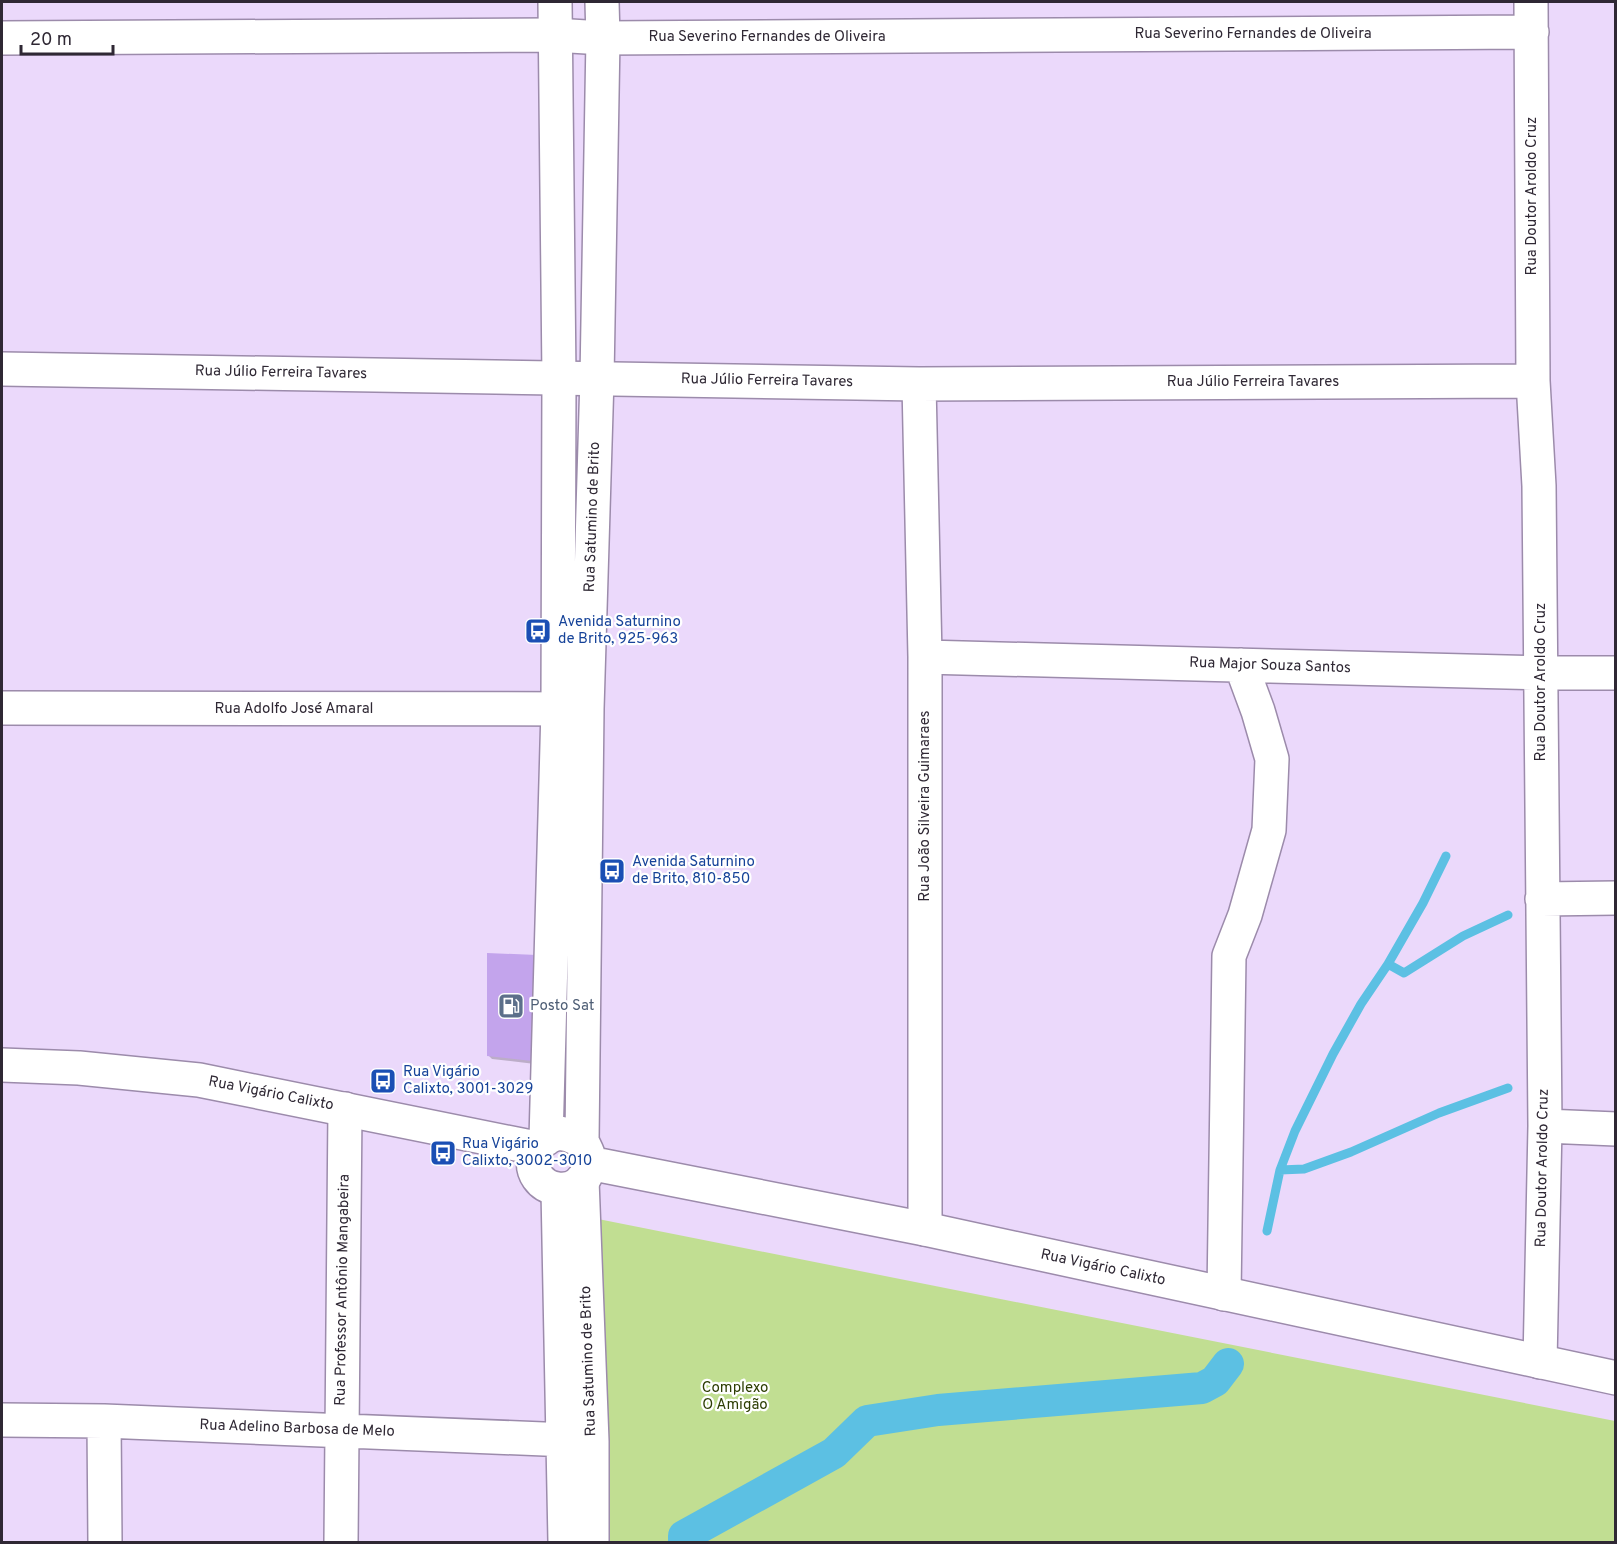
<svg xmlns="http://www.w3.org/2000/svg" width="1617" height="1544" viewBox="0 0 1617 1544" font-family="Overpass,sans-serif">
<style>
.park{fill:#c1de92}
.shadow{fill:#0003}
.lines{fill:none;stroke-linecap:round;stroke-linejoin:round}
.stream{stroke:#5cc0e3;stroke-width:9}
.canal{stroke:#5cc0e3;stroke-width:32}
.building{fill:#c3a4ec}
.minor-casing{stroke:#9c8bab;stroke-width:36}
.major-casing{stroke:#9c8bab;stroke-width:36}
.minor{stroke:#fff;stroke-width:33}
.major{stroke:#fff;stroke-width:33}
.labels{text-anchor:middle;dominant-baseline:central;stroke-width:4.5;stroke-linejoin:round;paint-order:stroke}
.street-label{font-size:15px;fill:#2f2834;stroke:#fff}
.transit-label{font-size:15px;fill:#164399;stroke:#fff;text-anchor:start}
.service-label{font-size:15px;fill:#4e5e75;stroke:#fff;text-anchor:start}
.park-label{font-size:15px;fill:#2d3d03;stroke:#fff}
</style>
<rect width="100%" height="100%" fill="#ebd9fb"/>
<path class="park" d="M588,1217L1615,1421V1542H589Z"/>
<path class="shadow" d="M488,954L535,1064L492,1059L488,1055Z"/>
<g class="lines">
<path class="stream" d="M1388,964L1404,973L1463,936L1508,915
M1280,1170L1304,1169L1351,1152L1439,1113L1508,1088
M1267,1231L1280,1170L1295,1131L1333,1054L1361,1004L1388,964L1423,903L1446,856"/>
<path class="canal" d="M684,1542V1536L834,1453L867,1421L938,1410L1202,1388L1215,1381L1228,1364"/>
</g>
<path class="building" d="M487,953L537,955L532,1061L487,1056Z"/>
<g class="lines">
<defs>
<path id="minor" d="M1531,2L1533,381L1539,486L1545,1126L1540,1362
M2,38L554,35L603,38L1532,32
M2,369L919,384L1533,381
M919,384L925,657V1229
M925,657L1541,673H1616
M2,708L585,709
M1542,899L1616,898
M1545,1126L1616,1129
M582,1180L592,1441V1542
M558,1190L565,1542
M1224,1294L1229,956L1245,915L1269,830L1272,759L1258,711L1241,665
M2,1420L104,1421L592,1441
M104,1421L105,1542
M341,1542L345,1109"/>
<path id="major" d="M2,1065L79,1068L199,1080L536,1148
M559,1133L569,1135L582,1141C585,1148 590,1155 589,1163C586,1204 523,1194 535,1153C539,1141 548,1136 559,1133Z
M546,1139L558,709L559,378L555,2
M582,1141L587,709L597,378L603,38L602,2
M589,1163L925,1229L1616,1378"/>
</defs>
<use href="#minor" class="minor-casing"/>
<use href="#major" class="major-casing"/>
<use href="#minor" class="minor"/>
<use href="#major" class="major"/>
</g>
<defs>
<symbol id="bus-square" viewBox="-11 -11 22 22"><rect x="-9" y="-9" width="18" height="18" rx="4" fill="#1a4fb4" stroke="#fff"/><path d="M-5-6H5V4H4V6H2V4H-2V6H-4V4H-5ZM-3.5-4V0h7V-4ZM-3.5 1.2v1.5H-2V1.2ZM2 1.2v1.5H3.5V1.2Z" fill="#fff"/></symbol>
<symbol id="fuel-square" viewBox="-11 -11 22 22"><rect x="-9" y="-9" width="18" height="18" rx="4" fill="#5c6f8a" stroke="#fff"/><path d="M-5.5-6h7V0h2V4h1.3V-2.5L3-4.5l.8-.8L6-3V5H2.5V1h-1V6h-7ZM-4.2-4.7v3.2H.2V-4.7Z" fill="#fff"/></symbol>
</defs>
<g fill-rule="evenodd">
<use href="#bus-square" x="523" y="616" width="30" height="30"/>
<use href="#bus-square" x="597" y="856" width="30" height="30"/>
<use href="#fuel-square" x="496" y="991" width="30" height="30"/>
<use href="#bus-square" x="368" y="1066" width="30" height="30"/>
<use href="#bus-square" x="428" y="1138" width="30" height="30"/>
</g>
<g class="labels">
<g class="street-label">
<text x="1253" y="34">Rua Severino Fernandes de Oliveira</text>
<text x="767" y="37">Rua Severino Fernandes de Oliveira</text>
<text transform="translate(1532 196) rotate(-90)">Rua Doutor Aroldo Cruz</text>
<text transform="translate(281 373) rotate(1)">Rua Júlio Ferreira Tavares</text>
<text transform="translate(767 381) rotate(1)">Rua Júlio Ferreira Tavares</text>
<text x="1253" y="382">Rua Júlio Ferreira Tavares</text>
<text transform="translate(593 517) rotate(-88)">Rua Satumino de Brito</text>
<text transform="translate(1270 666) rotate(2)">Rua Major Souza Santos</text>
<text transform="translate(1541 682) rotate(-90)">Rua Doutor Aroldo Cruz</text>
<text x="294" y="709">Rua Adolfo José Amaral</text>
<text transform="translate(925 806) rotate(-90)">Rua João Silveira Guimaraes</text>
<text transform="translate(271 1094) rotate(11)">Rua Vigário Calixto</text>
<text transform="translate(1543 1168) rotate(-89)">Rua Doutor Aroldo Cruz</text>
<text transform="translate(1103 1268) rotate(12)">Rua Vigário Calixto</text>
<text transform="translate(343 1290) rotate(-89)">Rua Professor Antônio Mangabeira</text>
<text transform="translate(589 1361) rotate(-92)">Rua Satumino de Brito</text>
<text transform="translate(297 1429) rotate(2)">Rua Adelino Barbosa de Melo</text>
</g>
<g class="transit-label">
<text x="558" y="622">Avenida Saturnino<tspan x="558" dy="17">de Brito, 925-963</tspan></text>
<text x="632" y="862">Avenida Saturnino<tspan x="632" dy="17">de Brito, 810-850</tspan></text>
<text x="403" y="1072">Rua Vigário<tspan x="403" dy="17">Calixto, 3001-3029</tspan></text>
<text x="462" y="1144">Rua Vigário<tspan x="462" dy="17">Calixto, 3002-3010</tspan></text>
</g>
<g class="service-label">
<text x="530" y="1006">Posto Sat</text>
</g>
<g class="park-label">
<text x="735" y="1388">Complexo<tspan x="735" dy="17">O Amigão</tspan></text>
</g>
</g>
<rect width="1617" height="1544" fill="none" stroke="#2f2834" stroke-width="6"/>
<path d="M21 45v9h92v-9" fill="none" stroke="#2f2834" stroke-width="3"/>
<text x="30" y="45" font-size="18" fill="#2f2834" stroke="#ffffff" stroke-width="4.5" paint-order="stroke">20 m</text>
</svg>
